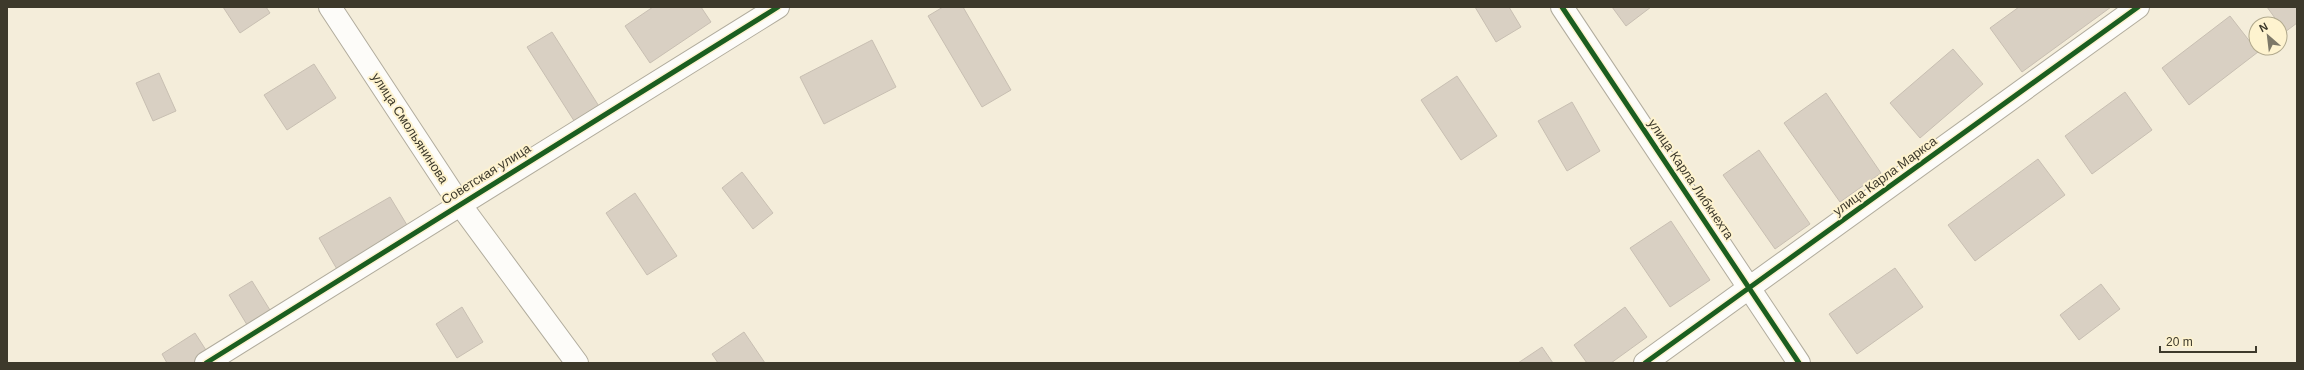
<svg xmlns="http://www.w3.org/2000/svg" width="2304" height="370" viewBox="0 0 2304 370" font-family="Helvetica,sans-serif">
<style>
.building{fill:#d9d0c3;stroke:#c8bfb2}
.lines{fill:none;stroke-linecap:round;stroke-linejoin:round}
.minor-casing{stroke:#b1ac9d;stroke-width:24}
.minor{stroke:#fdfcf9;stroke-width:22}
.cycleway-casing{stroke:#fef3cf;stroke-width:8}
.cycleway{stroke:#1b5e20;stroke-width:5}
.labels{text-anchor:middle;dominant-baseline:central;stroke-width:4;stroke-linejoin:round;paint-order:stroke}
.street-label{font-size:13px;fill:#3d392b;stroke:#fef3cf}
</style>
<rect width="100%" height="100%" fill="#f4edda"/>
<path class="building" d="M223,7H266L270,13L240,33Z
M653,7H701L711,22L650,63L625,26Z
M943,7H963L1011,90L982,107L928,16Z
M1475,7H1509L1521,27L1496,42Z
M1612,7H1651L1626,26Z
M2019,7H2111L2022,72L1990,28Z
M2267,7H2297V23L2285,32Z
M2230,16L2258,52L2189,105L2162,68Z
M552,32L602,111L578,127L527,47Z
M872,40L896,87L824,124L800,77Z
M1953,49L1983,84L1920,138L1890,103Z
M314,64L336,98L287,130L264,95Z
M159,73L176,111L153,121L136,83Z
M1457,76L1497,136L1461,160L1421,100Z
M2125,92L2152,130L2092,174L2065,136Z
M1826,93L1881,173L1840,202L1784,123Z
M1572,102L1600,151L1567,171L1538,121Z
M1759,150L1810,224L1775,249L1723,175Z
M2038,159L2065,195L1975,261L1948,225Z
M742,172L773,213L753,229L722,188Z
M635,193L677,256L647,275L606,213Z
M390,197L410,230L338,271L319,238Z
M1671,221L1710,280L1670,307L1630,248Z
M1895,268L1923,307L1857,354L1829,314Z
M252,281L278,323L255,338L229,295Z
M2101,284L2120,309L2079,340L2060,315Z
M462,307L483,342L457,358L436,324Z
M1625,307L1647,337L1611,363H1587L1574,345Z
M744,332L765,363H718L712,354Z
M195,333L213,361L209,363H167L162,354Z
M1542,347L1553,363H1518Z"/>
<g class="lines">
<defs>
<path id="minor" d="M330,7L459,203L577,363
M1562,7L1799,363
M206,363L778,7
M1645,363L2138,7"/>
</defs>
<use href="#minor" class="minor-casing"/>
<use href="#minor" class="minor"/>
<defs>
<path id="cycleway" d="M1562,7L1799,363
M206,363L778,7
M1645,363L2138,7"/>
</defs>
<use href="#cycleway" class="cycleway-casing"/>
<use href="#cycleway" class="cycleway"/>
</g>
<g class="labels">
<g class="street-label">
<text transform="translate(410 128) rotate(57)">улица Смольянинова</text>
<text transform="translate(486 174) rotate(-32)">Советская улица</text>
<text transform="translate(1885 176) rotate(-36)">улица Карла Маркса</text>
<text transform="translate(1691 179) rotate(56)">улица Карла Либкнехта</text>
</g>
</g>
<rect width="2304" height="370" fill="none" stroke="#3d392b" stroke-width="16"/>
<g transform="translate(2268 36) rotate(332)"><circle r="19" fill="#fef3cf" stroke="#b1a98d"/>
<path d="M0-3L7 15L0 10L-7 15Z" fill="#7d7868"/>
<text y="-6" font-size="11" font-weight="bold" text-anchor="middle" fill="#3d392b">N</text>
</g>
<path d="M2160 346v6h96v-6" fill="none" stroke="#3d392b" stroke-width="2"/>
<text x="2166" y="346" font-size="12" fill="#3d392b" stroke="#fef3cf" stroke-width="3" paint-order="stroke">20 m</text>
</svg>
